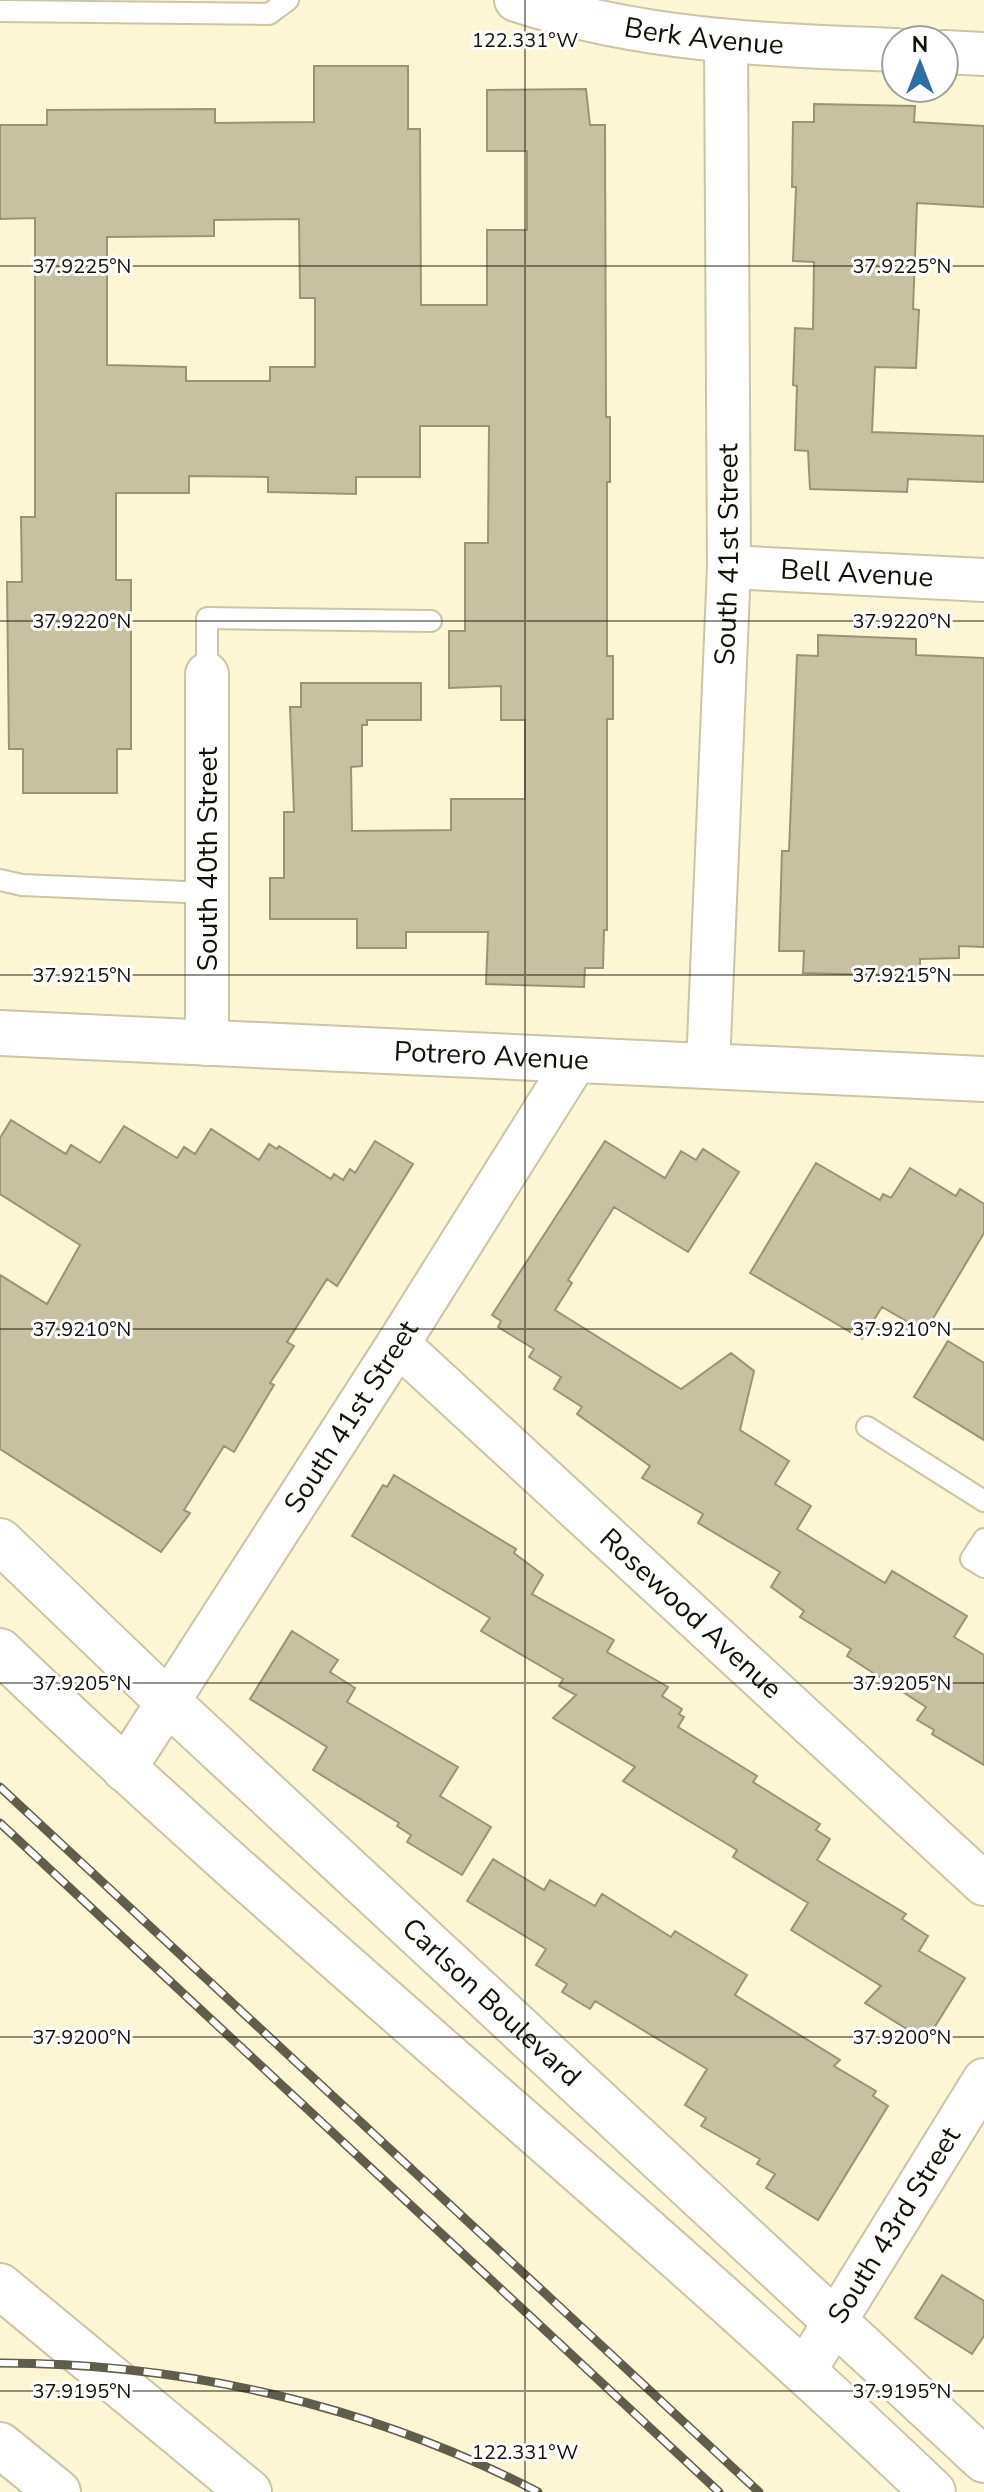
<svg xmlns="http://www.w3.org/2000/svg" width="984" height="2492" viewBox="0 0 984 2492" font-family="'Nunito Sans',sans-serif">
<style>
.building{fill:#c7c0a1;stroke:#9a9475;stroke-width:2;fill-rule:evenodd}
.lines{fill:none;stroke-linecap:round;stroke-linejoin:round}
.lane-casing{stroke:#cbc5a5;stroke-width:24}
.street-casing{stroke:#cbc5a5;stroke-width:46}
.secondary-casing{stroke:#cbc5a5;stroke-width:48}
.highway-casing{stroke:#cbc5a5;stroke-width:48}
.lane{stroke:#fff;stroke-width:20}
.street{stroke:#fff;stroke-width:42}
.secondary{stroke:#fff;stroke-width:44}
.highway{stroke:#fff;stroke-width:44}
.rail-casing{stroke:#615d4b;stroke-width:9}
.rail{stroke:#fff;stroke-width:6;stroke-dasharray:18;stroke-linecap:butt}
.ticks{fill:none;stroke:#131006;stroke-width:2;stroke-opacity:0.45}
.labels{text-anchor:middle;dominant-baseline:central;stroke-width:6;stroke-linejoin:round;paint-order:stroke}
.street-label{font-size:28px;fill:#131006;stroke:#fff}
.ticks-label{font-size:20px;text-anchor:middle;fill:#131006;stroke:#fff;stroke-width:6;stroke-linejoin:round;paint-order:stroke}
</style>
<rect width="100%" height="100%" fill="#fcf6d5"/>
<path class="building" d="M314,66H408V129H420L421,305H487V230H527V151H487V90L586,89L590,125H605L606,417H610V482H607V656H613V719H607V930H604L603,968H585L584,987L486,984L488,932H406V948H357V919H270V878H284V812H294L290,707H301V683H421V720H367V725H362V766L351,767L352,831L451,830V799H525V720H501V686L449,688V631H465V543H488L489,426H420V477H356V494L268,492V477L189,476V493H116V580H131V749H117V793H23V749H9L7,582H22L21,517H35V218L0,219V125H47V110L215,109V123L314,122ZM299,219L300,298H315V367H270V381H186V367L107,365V237L214,236V220Z
M814,104L915,106L914,122L984,126V207L917,203L913,309L919,310L916,368L875,367L872,432L984,436V482L908,479L907,492L810,489L808,451L795,450L797,386L793,385L795,328L813,329L814,262L793,261L796,187H792L793,122H814Z
M818,635L916,639V655L984,658V947L959,946V958L920,959V976L803,973L804,951H779L782,851H789L797,655L818,656Z
M11,1120L66,1154L71,1145L100,1163L124,1126L177,1158L184,1147L195,1154L211,1129L259,1160L269,1144L277,1149L279,1146L331,1179L334,1174L343,1180L350,1169L355,1173L375,1141L413,1164L337,1286L327,1279L287,1342L294,1346L270,1383L274,1385L234,1452L224,1446L184,1510L190,1513L161,1552L0,1449V1275L47,1304L80,1245L0,1194V1138Z
M605,1141L665,1178L681,1151L696,1160L703,1149L739,1172L688,1252L614,1207L568,1280L572,1283L555,1310L681,1389L731,1353L754,1371L740,1430L789,1461L775,1484L811,1506L797,1529L885,1583L892,1571L967,1616L954,1637L984,1655V1765L932,1734L934,1730L917,1720L926,1707L847,1656L851,1649L800,1617L804,1611L771,1587L780,1572L698,1523L703,1514L642,1478L650,1466L577,1414L582,1407L554,1389L561,1377L529,1357L534,1349L498,1327L501,1321L492,1315Z
M816,1163L880,1200L883,1194L891,1198L910,1168L956,1196L960,1189L984,1204V1233L925,1332L882,1307L862,1339L750,1273Z
M948,1341L984,1363V1440L914,1397Z
M394,1475L516,1549L514,1553L543,1575L532,1594L614,1640L607,1652L668,1687L662,1696L682,1709L679,1714L684,1717L678,1727L757,1776L753,1782L820,1824L816,1830L830,1839L817,1860L906,1914L902,1919L928,1936L919,1951L965,1978L926,2041L865,2003L881,1986L791,1930L808,1903L733,1857L737,1850L623,1781L635,1767L553,1718L576,1695L559,1686L563,1679L481,1631L490,1618L352,1536L383,1485L387,1487Z
M292,1631L338,1660L330,1672L355,1688L347,1702L458,1767L440,1796L491,1827L462,1875L407,1842L411,1835L397,1826L399,1823L313,1770L327,1747L250,1699Z
M493,1859L544,1890L550,1880L595,1906L602,1894L671,1937L675,1931L747,1975L735,1995L840,2060L834,2066L876,2091L873,2096L888,2106L818,2220L766,2188L775,2174L757,2164L760,2159L701,2126L706,2118L685,2105L707,2069L595,2001L590,2009L562,1992L567,1984L536,1965L546,1949L467,1901Z
M942,2275L984,2301V2336L972,2354L915,2318Z"/>
<g class="lines">
<defs>
<path id="lane" d="M0,11L269,14L288,0
M207,674V618L431,621
M0,880L22,885L209,893
M867,1427L984,1501
M984,1539L971,1559L984,1567"/>
<g id="street">
<path id="s1" d="M516,0C643,41 765,45 896,50"/>
<path d="M944,52L984,54"/>
<path id="s2" d="M729,567L984,580"/>
<path d="M207,674V1044"/>
<path id="s3" d="M708,1066L729,567L726,43"/>
<path id="s4" d="M398,1344L984,1884"/>
<path id="s5" d="M124,1770L398,1344L576,1060"/>
<path id="s6" d="M805,2370L984,2080"/>
</g>
<g id="secondary">
<path id="s7" d="M0,1033L984,1079"/>
<path id="s8" d="M0,1541L169,1703L984,2460"/>
<path d="M0,1651C302,1941 630,2203 933,2492"/>
</g>
<path id="highway" d="M0,2286L249,2492
M0,2445L58,2492"/>
</defs>
<use href="#lane" class="lane-casing"/>
<use href="#street" class="street-casing"/>
<use href="#secondary" class="secondary-casing"/>
<use href="#highway" class="highway-casing"/>
<use href="#lane" class="lane"/>
<use href="#street" class="street"/>
<use href="#secondary" class="secondary"/>
<use href="#highway" class="highway"/>
<defs>
<path id="rail" d="M0,1787L759,2492
M0,1823L719,2492
M0,2363C187,2363 372,2406 538,2492"/>
</defs>
<use href="#rail" class="rail-casing"/>
<use href="#rail" class="rail"/>
</g>
<path class="ticks" d="M525,0V2492M0,266H984M0,621H984M0,975H984M0,1329H984M0,1683H984M0,2037H984M0,2391H984"/>
<g class="labels">
<g class="street-label">
<text stroke="none"><textPath href="#s1" startOffset="192">Berk Avenue</textPath></text>
<text stroke="none"><textPath href="#s3" startOffset="512">South 41st Street</textPath></text>
<text stroke="none"><textPath href="#s2" startOffset="128">Bell Avenue</textPath></text>
<text transform="translate(208 859) rotate(-90)">South 40th Street</text>
<text stroke="none"><textPath href="#s7" startOffset="492">Potrero Avenue</textPath></text>
<text stroke="none"><textPath href="#s5" startOffset="420">South 41st Street</textPath></text>
<text stroke="none"><textPath href="#s4" startOffset="398">Rosewood Avenue</textPath></text>
<text stroke="none"><textPath href="#s8" startOffset="674">Carlson Boulevard</textPath></text>
<text stroke="none"><textPath href="#s6" startOffset="170">South 43rd Street</textPath></text>
</g>
</g>
<g class="ticks-label">
<text x="525" y="47">122.331°W</text>
<text x="82" y="273">37.9225°N</text>
<text x="902" y="273">37.9225°N</text>
<text x="82" y="628">37.9220°N</text>
<text x="902" y="628">37.9220°N</text>
<text x="82" y="982">37.9215°N</text>
<text x="902" y="982">37.9215°N</text>
<text x="82" y="1336">37.9210°N</text>
<text x="902" y="1336">37.9210°N</text>
<text x="82" y="1690">37.9205°N</text>
<text x="902" y="1690">37.9205°N</text>
<text x="82" y="2044">37.9200°N</text>
<text x="902" y="2044">37.9200°N</text>
<text x="82" y="2398">37.9195°N</text>
<text x="902" y="2398">37.9195°N</text>
<text x="525" y="2459">122.331°W</text>
</g>
<g transform="translate(920 64)"><circle r="38" fill="#ffffff" stroke="#a19f9b" stroke-width="2"/>
<path d="M0-6L14 30L0 20L-14 30Z" fill="#2f6ea5"/>
<text y="-12" font-size="22" font-weight="bold" text-anchor="middle" fill="#131006">N</text>
</g>
</svg>
